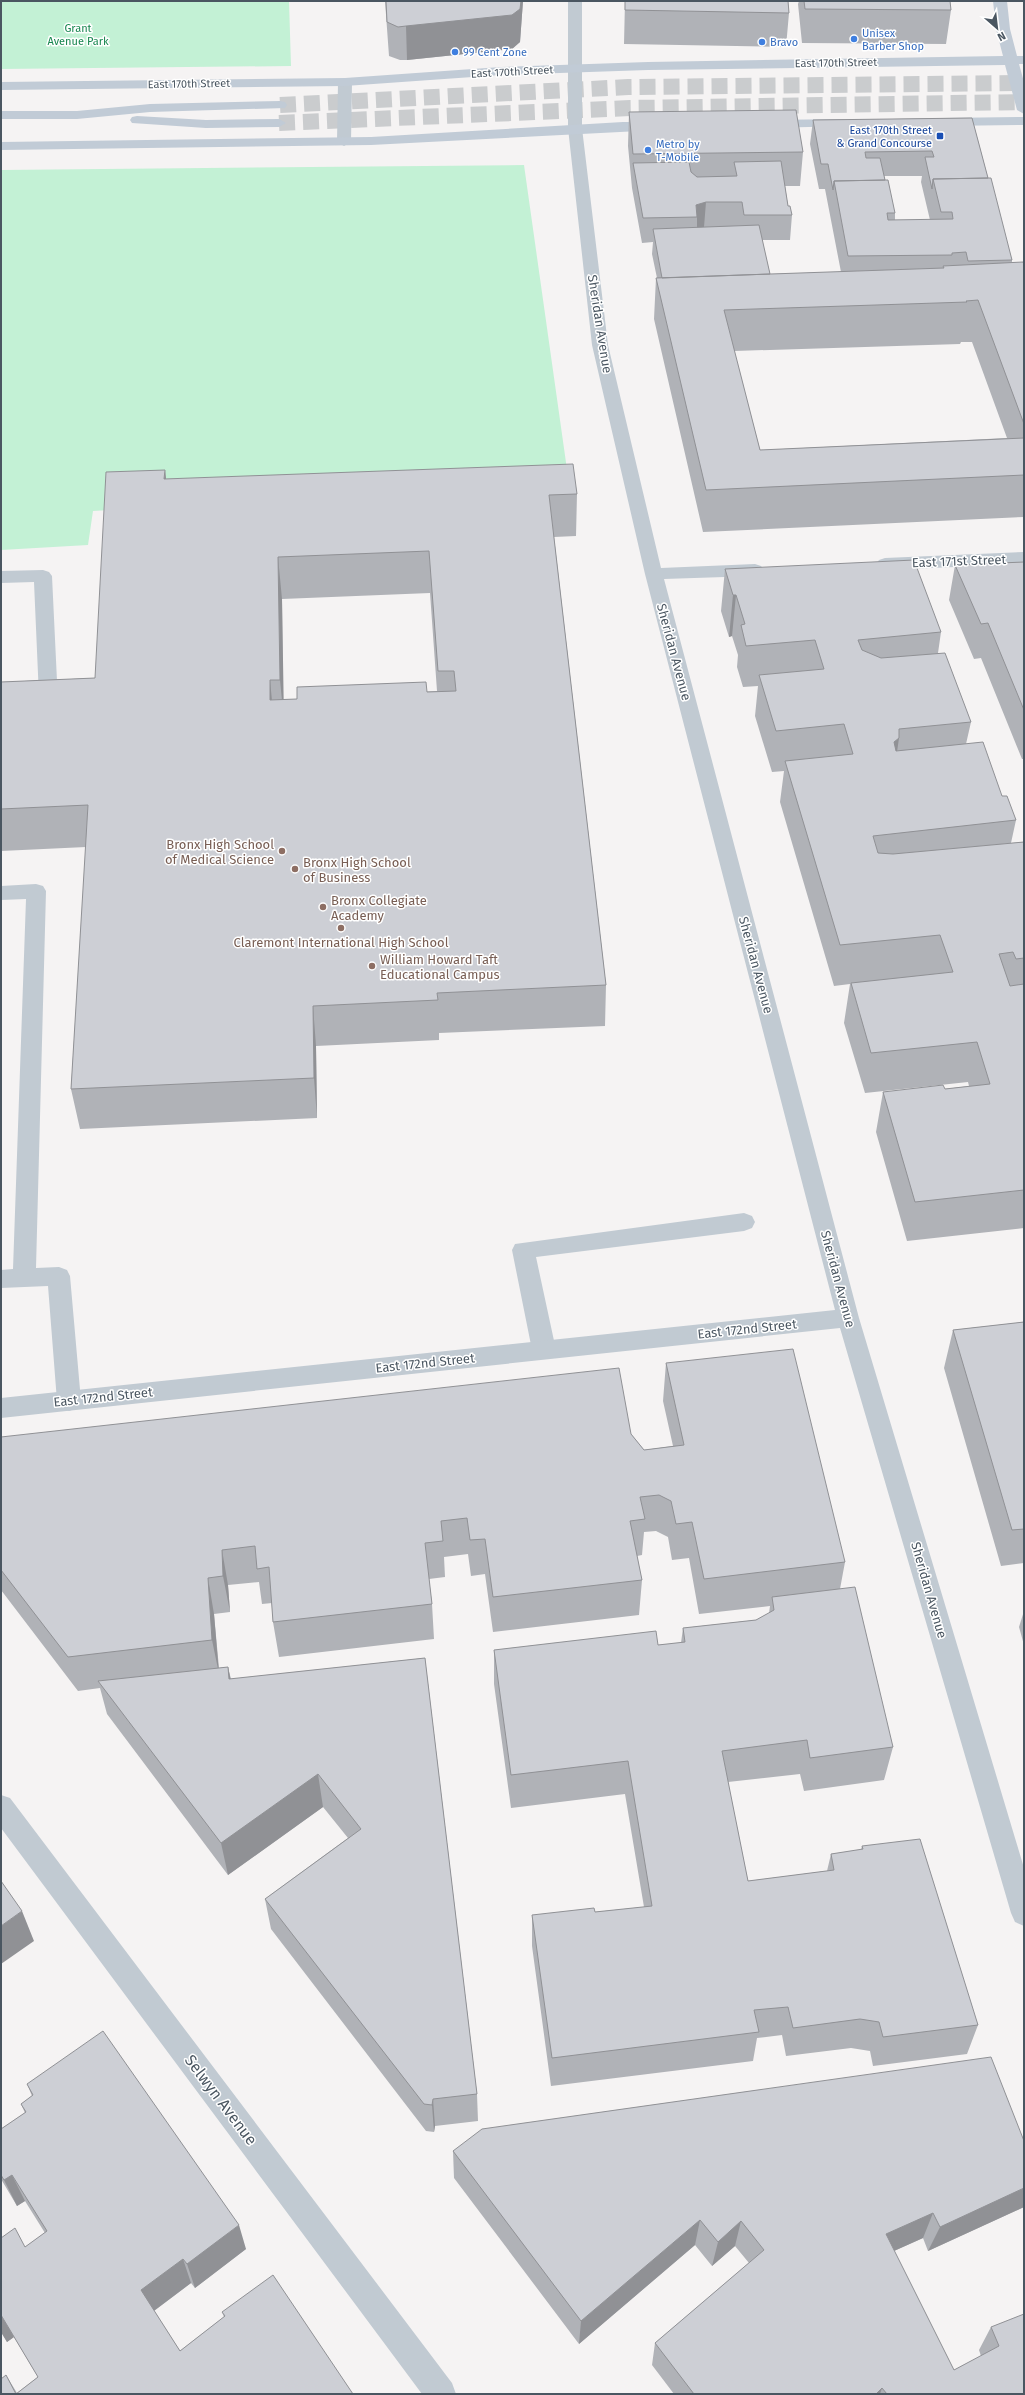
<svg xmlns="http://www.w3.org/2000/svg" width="1025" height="2395" viewBox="0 0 1025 2395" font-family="'Fira Sans',sans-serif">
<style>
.green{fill:#c3f1d5}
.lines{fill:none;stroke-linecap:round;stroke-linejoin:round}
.secondary-tunnel{stroke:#caccce;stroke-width:16;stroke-dasharray:16 8;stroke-linecap:butt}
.lane{fill:#c1cad2;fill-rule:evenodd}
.street{fill:#c1cad2;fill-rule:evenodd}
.secondary{fill:#c1cbd6;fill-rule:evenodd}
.wall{fill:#b0b2b7;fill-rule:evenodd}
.shaded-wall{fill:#909195}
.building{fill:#cdcfd5;stroke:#909195;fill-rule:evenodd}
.shop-dot{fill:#3f7fe0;stroke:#fff;stroke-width:1.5}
.transit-dot{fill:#1a4fb4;stroke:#fff;stroke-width:1.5}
.education-dot{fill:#8d6e63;stroke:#fff;stroke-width:1.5}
.labels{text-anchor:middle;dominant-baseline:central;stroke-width:3;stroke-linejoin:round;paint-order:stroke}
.far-park-label{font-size:11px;fill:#17864f;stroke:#fff}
.far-shop-label{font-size:11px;fill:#366cbe;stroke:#fff;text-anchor:start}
.far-street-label{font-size:11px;fill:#4a5661;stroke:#fff}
.far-transit-label{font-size:11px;fill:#164399;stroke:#fff;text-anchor:end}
.street-label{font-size:13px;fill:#4a5661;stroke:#fff}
.education-label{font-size:13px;fill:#785e54;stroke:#fff;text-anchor:start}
.near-street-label{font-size:16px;fill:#4a5661;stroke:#fff}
</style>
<rect width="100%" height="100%" fill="#f5f3f3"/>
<path class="green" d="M1,1H289L291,66L1,69Z
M524,165L572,505L487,488L93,511L88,545L1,550V170Z"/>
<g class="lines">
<path class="secondary-tunnel" d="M280,105L628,87L1024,83
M279,123L630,108L1024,102"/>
<path class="lane" d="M43,570L49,572L52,576L58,702L56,706L49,708L1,712V700L39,697L34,582L1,583V571Z
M36,884L43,886L46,891L36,1268L59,1267L67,1270L70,1276L81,1401L77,1408L69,1411L61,1408L57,1401L48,1286L1,1288V1270L13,1269L26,899L1,900V886Z
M744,1213L752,1216L755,1222L752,1228L744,1231L536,1257L556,1350L552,1357L544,1359L536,1357L532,1350L512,1250L515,1244Z"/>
<path class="street" d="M568,1H582V128L608,345L661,568L755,564L761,566L764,570L761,574L755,576L664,579L859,1318L1024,1868V1926L1015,1922L1011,1913L840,1328L1,1418V1398L835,1310L645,574L592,345L568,128Z
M345,78L352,82L351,142L344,146L337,142L338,82Z
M1024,552V564L885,570L879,568L876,564L879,560L885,558Z
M1,1795L10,1798L452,2383L456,2394H422L1,1828Z"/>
<path class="secondary" d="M993,1H1007L1010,29L1017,56H1024V64H1019L1024,82V114L1017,110L1005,65L648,70L501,75L345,86L1,90V82L345,78L501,67L648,62L1003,56L996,29Z
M280,101L285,102L287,105L285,108L150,112L77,119H1V111H77L150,104Z
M137,116L206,120L279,119L286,123L279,127L206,128L132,123L130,120L132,117Z
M1024,117V125L943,126L936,122L943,118Z
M843,119L848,120L850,123L848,126L769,128L762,124L769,120Z
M623,122H659L666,126L659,130L371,145L1,150V142L371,137Z"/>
</g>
<path class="wall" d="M385,1H523L520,42L512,49L407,60H400L389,56Z
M625,1H788L789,13L786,47L624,44Z
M799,1H950L951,10L946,44L802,43L798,4Z
M629,112L803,152L800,186H785L788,206L792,215L790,240H762L770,274L841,272L825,189H819L810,144L813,120L972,118L988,178L1012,260V262L1024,264V517L703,532L654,319L656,278H657L652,254L653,242L642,243L632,188L628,146ZM884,176H922L921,182L930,220H895V213ZM961,342H972L1007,438L760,450L734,351L960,344Z
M165,470L166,479L577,494L576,536L554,537L606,985L605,1026L439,1033V1040L316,1046L317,1118L80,1129L71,1089L86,847L1,851V682L95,678ZM430,593L437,691L283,700L282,599Z
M1024,562V759H1022L981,658L974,659L949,600L955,565Z
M725,569L941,632L938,653L971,722L966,744L1002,796L1016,820L1011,843L1024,842V1228L907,1241L876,1132L883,1092L945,1089L969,1086L968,1082L865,1093L844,1023L850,984L834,986L780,802L784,771L772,772L755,716L758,686L743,687L737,667L738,655L732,636L729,637L721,611Z
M1024,1322V1563L1001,1566L944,1368L953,1330Z
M666,1363L845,1562L840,1589L893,1747L884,1780L804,1791L800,1774L728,1782L748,1881L827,1871L831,1854L861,1850L862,1846L978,2025L967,2054L873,2066L870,2051L851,2048L786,2056L782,2035L757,2038L753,2061L551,2086L532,1946V1915L595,1912L644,1907L625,1794L511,1808L494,1684V1650L658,1645L681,1643L683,1628L756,1620L769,1613L770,1606L699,1614L689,1558L672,1560L668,1537L656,1531L644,1532L642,1555L637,1556L642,1580L639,1615L493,1632L485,1574L471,1576L468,1554L444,1557L445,1577L429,1579L432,1604L434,1639L279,1657L273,1622L272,1603L262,1604L259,1582L228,1585L230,1612L214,1614L219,1668L228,1667L231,1679L425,1658L477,2094L478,2121L435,2126L434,2132L426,2131L271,1929L265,1899L348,1838L323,1807L228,1875L107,1714L100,1688L78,1691L1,1590V1437L631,1434L644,1450L673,1446L663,1401Z
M1024,1611V1645L1019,1627Z
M27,2084L246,2249L195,2288L191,2283L154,2311L180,2351L224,2317L222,2312L353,2394H1L6,2375L17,2393L38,2377L14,2337L7,2342L1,2332V2238L25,2247L45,2233L25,2201L17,2206L1,2179V2129L25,2113L21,2104L32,2096Z
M1024,2141V2207L928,2251L923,2238L894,2251L954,2370L981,2356L979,2350L991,2327L1024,2394H674L652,2365L655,2343L749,2263L735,2246L712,2266L695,2245L579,2344L454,2178L453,2151Z"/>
<path class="shaded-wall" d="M521,1H523L520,42L512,49L407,60L406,26Z
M706,202L704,227L697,230V217L696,205Z
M165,470L170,512L164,479Z
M278,557L282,599L284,721L280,680Z
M733,595H736L732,636L729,637Z
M270,680L274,722L270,700Z
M899,738L893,780L894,742Z
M313,1006L316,1046L317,1118L314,1078Z
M222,1550L228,1585L230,1612L223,1576Z
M208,1578L214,1614L219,1674L212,1640Z
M228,1667L235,1701L229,1679Z
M318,1774L323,1807L228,1875L221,1843Z
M22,1911L34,1941L1,1964V1926Z
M433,2099L435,2126L434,2132L432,2105Z
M12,2175L25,2201L17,2206L4,2180Z
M1024,2188V2207L928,2251L940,2227Z
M933,2213L923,2238L876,2259L886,2234Z
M700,2220L695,2245L579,2344L581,2321Z
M741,2221L735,2246L712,2266L718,2242Z
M239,2225L246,2249L195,2288L187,2264Z
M183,2259L191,2283L151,2313L141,2290Z
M1,2315L14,2337L7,2342L1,2332Z
M882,2388L880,2394H876Z"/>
<path class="building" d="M386,1H521L520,9L512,15L406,26L398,27L387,22Z
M625,1H788L789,13L625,10Z
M804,1H950L951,10L805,9Z
M796,110L803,152L633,154L629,112Z
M972,118L988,178L933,179L932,189L925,157H934L932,151L865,152L866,158H880L885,180L834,181L833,190L828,164H821L813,120Z
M781,161L788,206H790L792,215H744L742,202H706L696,205L697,217L643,218L633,163L689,162L691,172L697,177L737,176L734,162Z
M991,178L1012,260L968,261L966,252L952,253V255L848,256L834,181L888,180L895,213H887L888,220L953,219L952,212H941L933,179Z
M759,225L770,274L662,278L653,229Z
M1023,262L1024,264V424L978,300L966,301L967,302L724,310L760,450L1024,438V475L706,490L656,278L944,268L943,266Z
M573,464L577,494L549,495L606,985L437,993L438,1000L313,1006L314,1078L71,1089L88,805L1,809V682L95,678L106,472L165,470L164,479ZM429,551L438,671H454L456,691L427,692L426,682L297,687V699L270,700V680H280L278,557Z
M914,560L941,632L858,640L862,650L881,658L945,653L971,722L899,729V738L894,742L896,751L983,742L1002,796H1007L1016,820L873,836L878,853L893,854L1024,842V958L1016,959L1013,952L999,954L1010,986L1024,984V1190L915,1202L883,1092L943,1085L945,1089L990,1084L977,1042L871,1053L851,983L953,972L940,935L840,945L785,761L853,754L844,724L776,731L759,675L824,669L815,640L746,646L741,625L745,624L736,595H733L725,569Z
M1024,562V710L988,623L981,624L955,565Z
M1024,1322V1529L1012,1530L953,1330Z
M793,1349L845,1562L704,1579L692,1522L676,1524L671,1501L659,1495L640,1497L645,1519L630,1521L642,1580L493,1597L485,1539L470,1540L467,1518L441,1521L443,1541L425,1543L432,1604L273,1622L269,1567L257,1569L255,1546L222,1550L223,1576L208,1578L212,1640L68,1657L1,1570V1437L619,1368L631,1434L644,1450L684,1445L666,1363Z
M855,1587L893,1747L810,1758L807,1740L722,1751L748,1881L834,1870L831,1854L863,1849L862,1846L920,1839L978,2025L883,2037L879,2022L860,2019L793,2028L788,2007L754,2010L759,2032L552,2058L532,1915L594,1908L595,1912L652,1906L628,1761L511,1775L494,1650L656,1631L658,1645L685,1642L683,1628L756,1620L774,1610L772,1597Z
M425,1658L477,2094L433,2099L432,2105L424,2104L265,1899L361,1829L318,1774L221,1843L98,1681L228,1667L229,1679Z
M1,1881L22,1911L1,1926Z
M103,2031L239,2225L187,2264L183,2259L141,2290L180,2351L225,2316L222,2312L273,2275L353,2394H1V2379L6,2375L16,2394L38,2377L1,2315V2238L15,2228L25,2247L47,2231L12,2175L4,2180L1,2175V2129L26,2112L21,2104L33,2095L27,2084Z
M991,2057L1024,2141V2188L940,2227L933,2213L886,2234L954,2370L999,2346L991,2327L1024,2314V2394H887L882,2388L876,2394H694L655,2343L764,2250L741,2221L718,2242L700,2220L581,2321L453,2151L482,2129Z"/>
<g class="shop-dot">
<circle cx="854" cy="39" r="4"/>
<circle cx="762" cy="42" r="4"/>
<circle cx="455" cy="52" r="4"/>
<circle cx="648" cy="150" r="4"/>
</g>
<rect class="transit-dot" x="936" y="132" width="8" height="8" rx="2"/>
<g class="education-dot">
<circle cx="282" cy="851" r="4"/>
<circle cx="295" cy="869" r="4"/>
<circle cx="323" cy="907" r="4"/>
<circle cx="341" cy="928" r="4"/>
<circle cx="372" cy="966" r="4"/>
</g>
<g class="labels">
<g class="far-park-label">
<text x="78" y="28">Grant<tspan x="78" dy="13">Avenue Park</tspan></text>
</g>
<g class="far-shop-label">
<text x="862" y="33">Unisex<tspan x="862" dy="13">Barber Shop</tspan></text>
<text x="770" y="42">Bravo</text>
<text x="463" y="52">99 Cent Zone</text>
<text x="656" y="144">Metro by<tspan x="656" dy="13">T-Mobile</tspan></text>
</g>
<g class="far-street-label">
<text transform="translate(836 63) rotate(-1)">East 170th Street</text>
<text transform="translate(512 72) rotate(-3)">East 170th Street</text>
<text transform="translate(189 84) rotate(-1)">East 170th Street</text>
</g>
<g class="far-transit-label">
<text x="932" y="130">East 170th Street<tspan x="932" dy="13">&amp; Grand Concourse</tspan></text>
</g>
<g class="street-label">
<text transform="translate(600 324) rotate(81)">Sheridan Avenue</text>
<text transform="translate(959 561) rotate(-2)">East 171st Street</text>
<text transform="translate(674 652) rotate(75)">Sheridan Avenue</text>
<text transform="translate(756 965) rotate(75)">Sheridan Avenue</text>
<text transform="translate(838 1279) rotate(75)">Sheridan Avenue</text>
<text transform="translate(747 1329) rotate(-6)">East 172nd Street</text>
<text transform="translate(425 1363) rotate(-6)">East 172nd Street</text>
<text transform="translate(103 1397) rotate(-6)">East 172nd Street</text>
<text transform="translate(929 1590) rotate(74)">Sheridan Avenue</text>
</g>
<g class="education-label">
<text x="274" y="844" text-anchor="end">Bronx High School<tspan x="274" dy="15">of Medical Science</tspan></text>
<text x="303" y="862">Bronx High School<tspan x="303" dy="15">of Business</tspan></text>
<text x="331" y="900">Bronx Collegiate<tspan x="331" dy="15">Academy</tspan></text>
<text x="341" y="942" text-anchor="middle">Claremont International High School</text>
<text x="380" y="959">William Howard Taft<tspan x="380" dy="15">Educational Campus</tspan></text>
</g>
<g class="near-street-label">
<text transform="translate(221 2100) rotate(53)">Selwyn Avenue</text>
</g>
</g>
<rect width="1025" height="2395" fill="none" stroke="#4a5661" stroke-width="4"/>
<g transform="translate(997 28) rotate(152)" stroke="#ffffff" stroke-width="3" paint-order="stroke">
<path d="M0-3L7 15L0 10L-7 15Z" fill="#4a5661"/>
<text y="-6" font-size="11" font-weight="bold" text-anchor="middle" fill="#4a5661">N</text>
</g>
</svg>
